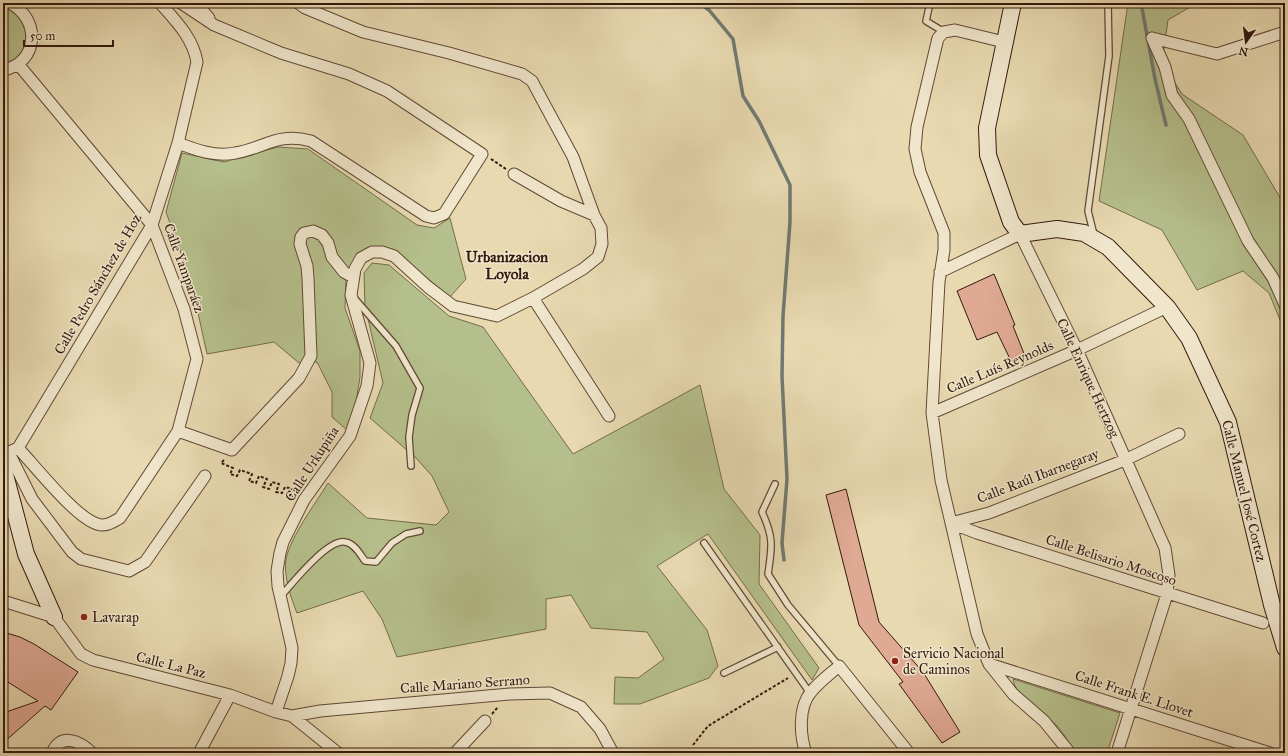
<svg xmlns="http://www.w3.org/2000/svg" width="1288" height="756" viewBox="0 0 1288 756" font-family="'IM FELL Great Primer',serif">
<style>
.green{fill:#b5bf8b;stroke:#746c4c}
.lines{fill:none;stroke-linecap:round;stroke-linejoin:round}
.stream{stroke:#717972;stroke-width:3.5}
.building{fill:#e0a994;stroke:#34190e}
.lane-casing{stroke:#614936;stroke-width:8}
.street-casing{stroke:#614936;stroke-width:13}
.secondary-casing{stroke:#34190e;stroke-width:18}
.path{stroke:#34190e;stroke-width:2;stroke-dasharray:3 2;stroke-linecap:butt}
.lane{stroke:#f0e6cc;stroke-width:5.5}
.street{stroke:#f0e6cc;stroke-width:11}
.secondary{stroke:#f0e6cc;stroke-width:16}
.poi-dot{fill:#8f2418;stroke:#f0e6cc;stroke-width:1.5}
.labels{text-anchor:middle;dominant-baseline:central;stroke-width:3;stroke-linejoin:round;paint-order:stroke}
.street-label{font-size:14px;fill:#34190e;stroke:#f0e6cc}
.poi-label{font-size:14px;fill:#34190e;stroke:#f0e6cc;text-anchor:start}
.neighbourhood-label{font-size:15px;font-weight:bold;fill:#34190e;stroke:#f0e6cc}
</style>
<rect width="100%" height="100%" fill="#e8d9b0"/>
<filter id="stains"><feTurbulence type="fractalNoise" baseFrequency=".005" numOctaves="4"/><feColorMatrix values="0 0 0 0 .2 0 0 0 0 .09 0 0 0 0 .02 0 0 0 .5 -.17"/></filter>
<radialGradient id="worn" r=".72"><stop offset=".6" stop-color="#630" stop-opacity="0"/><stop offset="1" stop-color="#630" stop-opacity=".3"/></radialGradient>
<path class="green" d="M1128,3H1197L1168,20L1162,62L1182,94L1243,135L1285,206V332L1269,293L1243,271L1197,290L1162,230L1099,201Z
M3,7C32,18 35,56 3,64Z
M278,147L308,149L417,225L434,228L450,218L466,279L450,297L399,255L360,257L346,276L345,308L360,351V377L356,402L347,430L332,417V392L317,362L299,363L274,342L207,354L191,281L166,212L182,153L224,162Z
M372,263L389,265L449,316L483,327L573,454L700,385L724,489L760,535L759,584L819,668L812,680L708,534L657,566L707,630L718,666L709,678L640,704H614L615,677L638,678L664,659L647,632L591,628L571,595L546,599V629L397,657L382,619L363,591L297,613C291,599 283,574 286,559C291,536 315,504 328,483L367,518L436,525L449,512L432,476L416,458L370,418L383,383L365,306L364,273Z
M1013,679L1120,713L1107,753H1076C1070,745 1065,735 1058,727C1047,714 1014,696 1013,679Z"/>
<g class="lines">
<path class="stream" d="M699,3L709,10L733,39L743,96L759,121L790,185V222L783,316L782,376L787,479L782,543L784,560
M1143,3L1142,8L1155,79L1166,125"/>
</g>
<path class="building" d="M994,274L1015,325L1013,326L1025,356L1011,361L997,332L977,340L957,291Z
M846,489L879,622L923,672L960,732L942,743L899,684L903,682L859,625L826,495Z
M3,632L20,637L34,644L78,672L51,710L45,706L3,743V719L9,711L38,701L3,679Z"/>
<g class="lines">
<defs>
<path id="lane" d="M930,3L926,21L944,32
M1094,235L1088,211L1109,56L1108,3
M355,299L396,346L420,388L412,415L409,437L411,466
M775,484L762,512C774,538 772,547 768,574L788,605L839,666
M704,543L810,693
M280,597C292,584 327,539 345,542C354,543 360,554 365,561L376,562L392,543L406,534L420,531
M724,673L778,647
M687,753L688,752"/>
<path id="street" d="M196,3L209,18
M298,3L305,8L363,32L449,53L522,74L532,81L573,157L594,215
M1152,38L1165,67L1172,95L1189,119L1248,241L1273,278L1285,305
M1152,38L1217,54L1285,32
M1004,42L955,30L944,32L938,38L917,127L915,149L920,172L944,233V250L939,282L932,413L941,480L977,634L989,664L1013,694L1044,721L1070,753
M18,64L152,225L184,309L197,359L178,431L120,518C113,522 106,527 97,524C75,517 35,466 18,448
M3,70C39,63 41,19 10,3
M178,143C196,150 215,157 235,153C265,148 277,132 311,141L426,216L434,218L444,214L482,154L387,91L349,74L281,53L214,25L181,3
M940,272L1020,234L1077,350L1165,548L1169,575L1167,594L1117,753
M533,298L609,416
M932,413L1077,350L1167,307
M178,431L232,450L299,378L311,356L308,278L307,266L300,244L301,237L304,233L313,231L322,235L328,243L332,257L344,272L353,277
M9,453L32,499L72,552L81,559L129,571L145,562L205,476
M3,455L18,448L152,225L178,143L197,62C193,38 176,21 160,3
M951,523L977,533L1263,623
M951,523L989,513L1125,460L1179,434
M3,601L54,617L81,654L93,660L230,695L276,712L292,716L338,753
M989,664L1270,753
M276,712L288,676L291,663L292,648L278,586L277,571L280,553L283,542L304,500L350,436L367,386L370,363L351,295L355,269L361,258L372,252H382L394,256L428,287L453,306L497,316L533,298L583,269L598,257L602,244L601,228L594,215L561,201L514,174
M292,716L320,711L510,694L550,693L581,707L600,729L613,753
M52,753C61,732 80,741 92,753
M199,753L230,695
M455,753L485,721
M806,753C800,736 798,707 811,692C819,682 830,674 839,666L909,753"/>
<path id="secondary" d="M1013,3L987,128L988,155L1011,222L1020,234L1057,229L1084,233L1108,247L1167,307L1189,338L1228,422L1272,605L1285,648
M3,467L26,554L54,617"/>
</defs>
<use href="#lane" class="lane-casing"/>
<use href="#street" class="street-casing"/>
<use href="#secondary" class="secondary-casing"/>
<path class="path" d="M491,159L506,169
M224,460L221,463L233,468L230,474L237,476L240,470L252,474L249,481L256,483L259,476L267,479L263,487L269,489L272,482L279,484L276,492L282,493L285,487L292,489L290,496L293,497
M492,714L498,707
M693,745L708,726L788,678"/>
<use href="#lane" class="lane"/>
<use href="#street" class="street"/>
<use href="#secondary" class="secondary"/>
</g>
<g class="poi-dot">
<circle cx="84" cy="617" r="4"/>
<circle cx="895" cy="661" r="4"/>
</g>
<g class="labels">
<g class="street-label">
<text transform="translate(184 268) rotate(70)">Calle Yamparáez</text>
<text transform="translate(98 284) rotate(-60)">Calle Pedro Sánchez de Hoz</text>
<text transform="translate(1000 367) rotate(-23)">Calle Luís Reynolds</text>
<text transform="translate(1088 378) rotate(65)">Calle Enrique Hertzog</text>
<text transform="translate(312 464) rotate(-57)">Calle Urkupiña</text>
<text transform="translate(1038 476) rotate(-21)">Calle Raúl Ibarnegaray</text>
<text transform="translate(1244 491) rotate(76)">Calle Manuel José Cortez</text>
<text transform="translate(1111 560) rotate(18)">Calle Belisario Moscoso</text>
<text transform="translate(171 665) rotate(14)">Calle La Paz</text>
<text transform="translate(465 684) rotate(-4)">Calle Mariano Serrano</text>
<text transform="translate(1134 694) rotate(18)">Calle Frank E. Llovet</text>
</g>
<g class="poi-label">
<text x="92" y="617">Lavarap</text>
<text x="903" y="653">Servicio Nacional<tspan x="903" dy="16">de Caminos</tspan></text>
</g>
<g class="neighbourhood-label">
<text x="507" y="257">Urbanizacion<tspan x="507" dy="17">Loyola</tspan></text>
</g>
</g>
<rect width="1288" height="756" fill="none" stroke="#e8d9b0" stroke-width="16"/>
<rect x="4" y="4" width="1280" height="748" fill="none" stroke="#34190e" stroke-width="2"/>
<rect x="8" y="8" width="1272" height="740" fill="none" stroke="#34190e"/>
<g transform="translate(1246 42) rotate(194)" stroke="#f0e6cc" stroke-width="3" paint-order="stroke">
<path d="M0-3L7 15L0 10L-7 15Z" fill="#34190e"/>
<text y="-6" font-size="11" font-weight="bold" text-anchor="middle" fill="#34190e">N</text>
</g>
<path d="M24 40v6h89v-6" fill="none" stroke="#34190e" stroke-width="2"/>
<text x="30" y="40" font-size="12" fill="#34190e" stroke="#f0e6cc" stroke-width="3" paint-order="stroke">50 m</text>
<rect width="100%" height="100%" filter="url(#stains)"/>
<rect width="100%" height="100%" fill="url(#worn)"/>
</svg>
